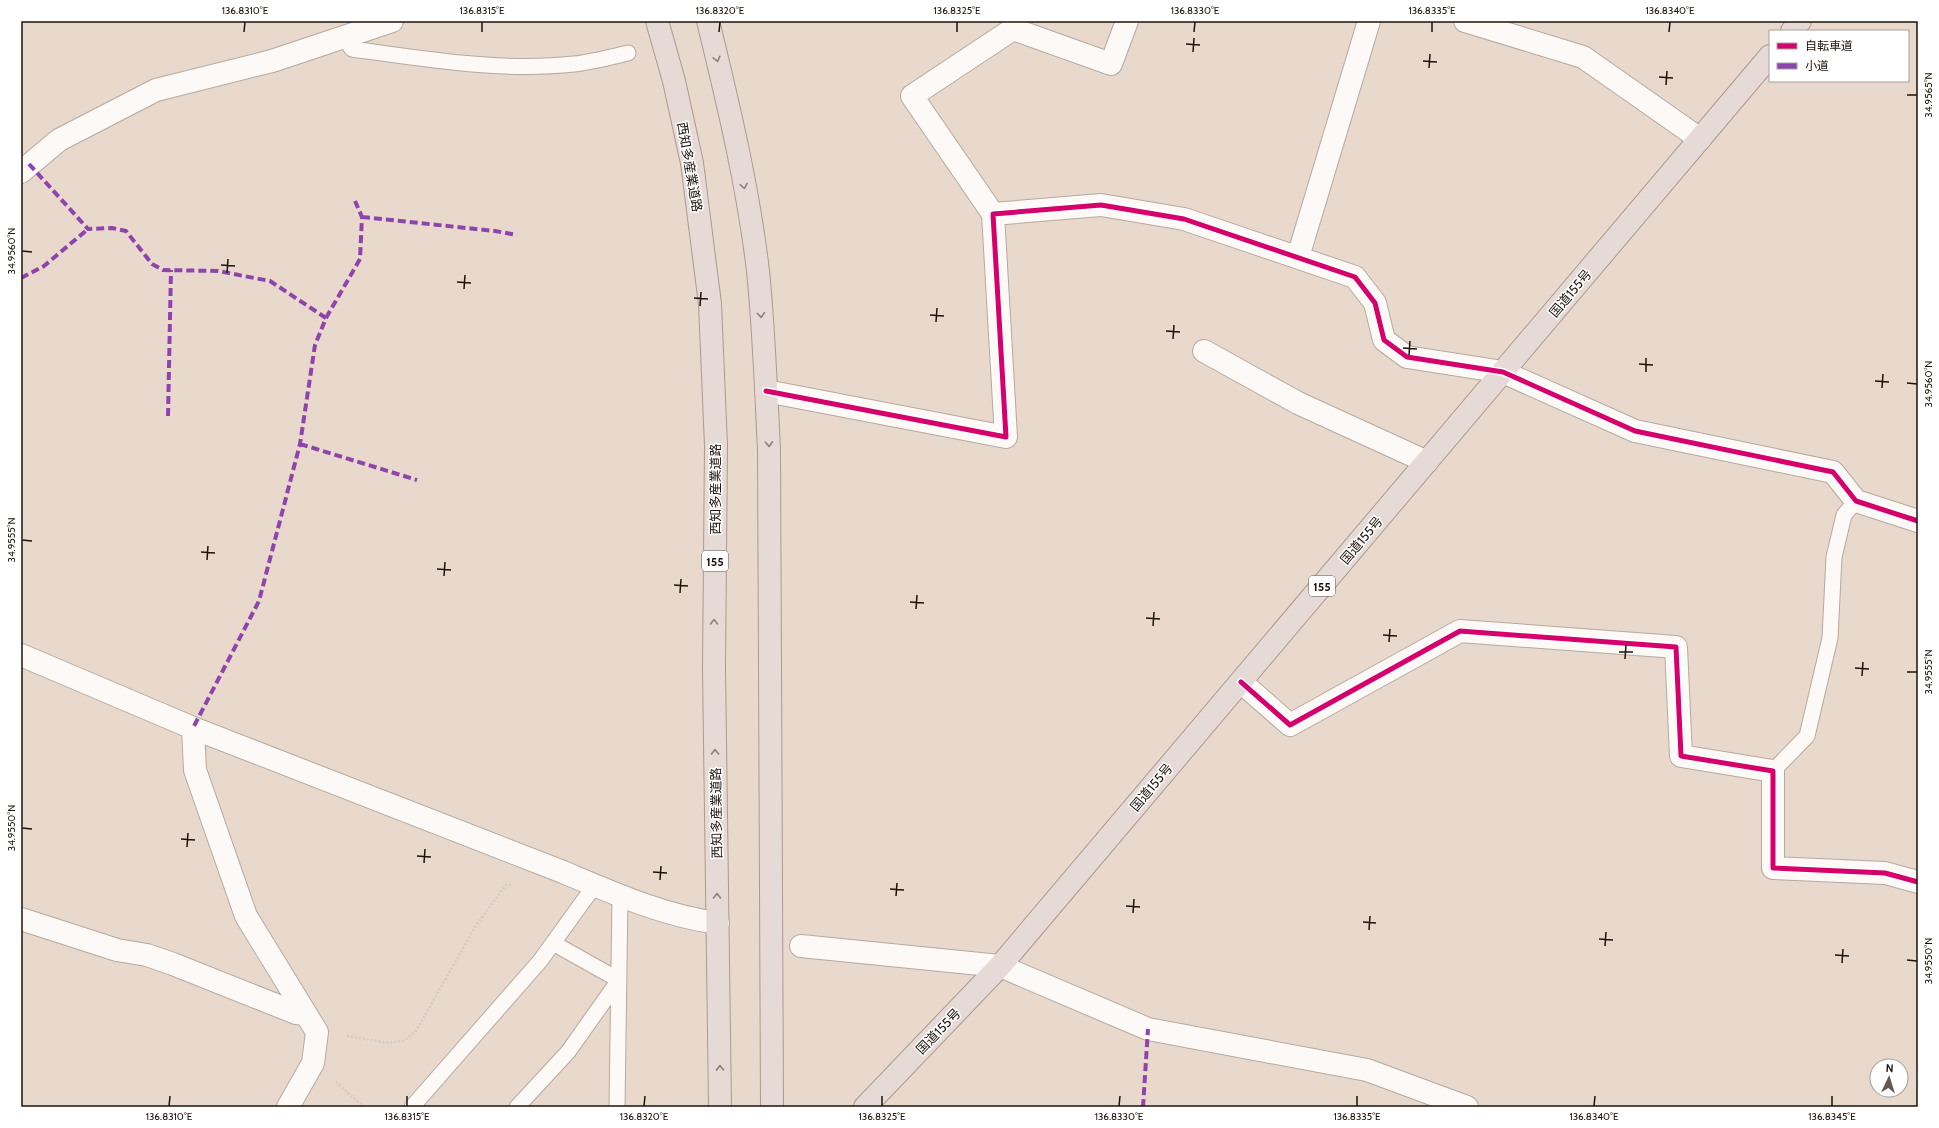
<svg xmlns="http://www.w3.org/2000/svg" width="1939" height="1128" viewBox="0 0 1939 1128" font-family="Cabin,'Noto Sans JP',sans-serif">
<style>
.lines{fill:none;stroke-linecap:round;stroke-linejoin:round}
.service-casing{stroke:#b6a99f;stroke-width:17}
.minor-casing{stroke:#b6a99f;stroke-width:24}
.trunk-casing{stroke:#ac998e;stroke-width:24}
.path{stroke:#d2cdc9;stroke-width:2.5;stroke-dasharray:2 2;stroke-linecap:butt}
.service{stroke:#fcf9f7;stroke-width:15}
.minor{stroke:#fcf9f7;stroke-width:22}
.trunk{stroke:#e6dad6;stroke-width:22}
.quiet{stroke:#8e44ad;stroke-width:4;stroke-dasharray:8 4;stroke-linecap:butt}
.cycleway-casing{stroke:#fff;stroke-width:8}
.cycleway{stroke:#d6006c;stroke-width:5}
.oneway{stroke:#8c807a}
.ticks{fill:none;stroke:#1d130a;stroke-width:1.5}
.labels{text-anchor:middle;dominant-baseline:central;stroke-width:3;stroke-linejoin:round;paint-order:stroke}
.shield{fill:#fff;stroke:#615a54;stroke-width:1}
.shield-label{font-size:12px;font-weight:bold;fill:#1d130a}
.street-label{font-size:13px;fill:#1d130a;stroke:#fff}
.neatline{fill:none;stroke:#1d130a;stroke-width:1.5}
.ticks-label{font-size:10px;text-anchor:middle;fill:#1d130a}
</style>
<rect width="100%" height="100%" fill="#e9d9cc"/>
<g class="lines">
<defs>
<path id="service" d="M344,37L352,49C425,59 501,72 574,64C592,62 611,57 628,53
M1773,771L1807,736L1830,638L1834,557L1844,515L1856,501
M412,1107L540,961L595,885
M517,1107L568,1052L619,980L553,943
M617,1107L620,896"/>
<path id="minor" d="M1465,21L1583,57L1700,139
M21,172L59,140L156,90L272,61L392,21
M993,214L912,96L1013,29L1111,64L1127,21
M1298,257L1369,21
M1204,351L1298,403L1427,462
M766,391L1006,437L993,214L1101,205L1184,219L1355,277L1375,303L1384,340L1407,357L1503,372L1635,431L1833,472L1856,501L1918,521
M21,655L193,728L563,872C613,893 664,916 718,923
M1241,682L1290,725L1460,631L1676,647L1681,756L1773,771V868L1885,873L1918,882
M193,728L195,770L246,916L317,1032L313,1063L288,1107
M21,919L117,950L147,955L173,964L296,1013L306,1014
M801,946L1000,966L1148,1029L1367,1070L1467,1107"/>
<path id="trunk" d="M657,21L674,81L692,163L710,304L716,446L714,668L720,1107
M708,21C728,103 748,186 758,271C764,330 766,390 769,450L772,1107
M1792,31L1800,21
M865,1107L1000,966L1770,56"/>
</defs>
<use href="#service" class="service-casing"/>
<use href="#minor" class="minor-casing"/>
<use href="#trunk" class="trunk-casing"/>
<path class="path" d="M347,1036L389,1043L405,1040L416,1031L477,924L506,885H512
M336,1082L364,1107"/>
<use href="#service" class="service"/>
<use href="#minor" class="minor"/>
<use href="#trunk" class="trunk"/>
<path class="quiet" d="M29,164L88,229L112,228L126,231L152,264L163,270L218,271L270,281L326,318L315,345L300,444L259,601L193,728
M362,217L495,231L517,235
M21,278L44,266L88,229
M326,318L360,259L362,217L355,201
M168,416L171,270
M300,444L417,480
M1143,1107L1148,1029"/>
<defs>
<path id="cycleway" d="M766,391L1006,437L993,214L1101,205L1184,219L1355,277L1375,303L1384,340L1407,357L1503,372L1635,431L1833,472L1856,501L1918,521
M1241,682L1290,725L1460,631L1676,647L1681,756L1773,771V868L1885,873L1918,882"/>
</defs>
<use href="#cycleway" class="cycleway-casing"/>
<use href="#cycleway" class="cycleway"/>
</g>
<defs><path id="oneway-chevron" d="M-2-3.5L2.5 0L-2 3.5" fill="none" stroke-width="1.6" stroke-linecap="round" stroke-linejoin="round"/></defs>
<g class="oneway">
<use href="#oneway-chevron" transform="translate(717 59) rotate(76)"/>
<use href="#oneway-chevron" transform="translate(744 186) rotate(81)"/>
<use href="#oneway-chevron" transform="translate(761 315) rotate(86)"/>
<use href="#oneway-chevron" transform="translate(769 444) rotate(87)"/>
<use href="#oneway-chevron" transform="translate(714 622) rotate(-90)"/>
<use href="#oneway-chevron" transform="translate(715 752) rotate(-91)"/>
<use href="#oneway-chevron" transform="translate(717 896) rotate(-91)"/>
<use href="#oneway-chevron" transform="translate(720 1068) rotate(-91)"/>
</g>
<path class="ticks" d="M244,32L245,22M482,32V22M719,32L720,22M957,32V22M1194,32L1195,22M1432,32V22M1669,32L1670,22M1186,44L1200,45M1193,52L1194,38M1423,61L1437,62M1429,68L1430,54M1659,77L1673,78M1666,85L1667,71M1907,95H1917M22,251L32,252M221,265L235,266M227,273L228,259M457,282L471,283M464,289L465,275M694,298L708,299M700,306L701,292M930,315L944,316M936,322L937,308M1166,331L1180,332M1173,339L1174,325M1403,348L1417,349M1409,355L1410,341M1639,364L1653,365M1646,372V358M1875,381L1889,382M1907,383L1917,384M1882,388L1883,374M22,540L32,541M201,552L215,553M207,560L208,546M437,569L451,570M444,576L445,562M674,585L688,586M680,593L681,579M910,602L924,603M916,609L917,595M1146,618L1160,619M1153,626L1154,612M1383,635L1397,636M1389,642L1390,629M1619,652H1633M1625,659L1626,645M1855,668L1869,669M1907,672H1917M1862,676L1863,662M22,828L32,829M181,839L195,840M187,847L188,833M417,856L431,857M424,863L425,849M653,872L667,873M660,880L661,866M890,889L904,890M896,896L897,883M1126,906L1140,907M1133,913L1134,899M1363,922L1376,923M1369,930L1370,916M1599,939L1613,940M1605,946L1606,932M1835,955L1849,956M1907,960L1917,961M1842,963L1843,949M169,1106L170,1096M407,1106V1096M644,1106L645,1096M882,1106V1096M1119,1106L1120,1096M1357,1106V1096M1594,1106L1595,1096M1832,1106V1096"/>
<g class="labels">
<g class="shield">
<rect x="702" y="551" width="26" height="20" rx="3"/>
<rect x="1309" y="576" width="26" height="20" rx="3"/>
</g>
<g class="shield-label">
<text x="715" y="561">155</text>
<text x="1322" y="586">155</text>
</g>
<g class="street-label">
<text transform="translate(690 167) rotate(80)">西知多産業道路</text>
<text transform="translate(1570 293) rotate(-50)">国道155号</text>
<text transform="translate(715 489) rotate(-90)">西知多産業道路</text>
<text transform="translate(1361 540) rotate(-50)">国道155号</text>
<text transform="translate(1151 787) rotate(-50)">国道155号</text>
<text transform="translate(716 813) rotate(-91)">西知多産業道路</text>
<text transform="translate(938 1031) rotate(-46)">国道155号</text>
</g>
</g>
<rect width="1939" height="1128" fill="none" stroke="#ffffff" stroke-width="44"/>
<rect x="1769" y="30" width="140" height="52" fill="#ffffff" stroke="#a5a19d"/>
<rect x="1777" y="43" width="20" height="6" fill="#d6006c" stroke="#a5a19d"/>
<text x="1805" y="50" font-size="12" fill="#1d130a">自転車道</text>
<rect x="1777" y="63" width="20" height="6" fill="#8e44ad" stroke="#a5a19d"/>
<text x="1805" y="70" font-size="12" fill="#1d130a">小道</text>
<g transform="translate(1889 1078) rotate(4)"><circle r="19" fill="#ffffff" stroke="#a5a19d"/>
<path d="M0-3L7 15L0 10L-7 15Z" fill="#64584e"/>
<text y="-6" font-size="11" font-weight="bold" text-anchor="middle" fill="#1d130a">N</text>
</g>
<rect x="22" y="22" width="1895" height="1084" class="neatline"/>
<g class="ticks-label">
<text x="245" y="14">136.8310°E</text>
<text x="482" y="14">136.8315°E</text>
<text x="720" y="14">136.8320°E</text>
<text x="957" y="14">136.8325°E</text>
<text x="1195" y="14">136.8330°E</text>
<text x="1432" y="14">136.8335°E</text>
<text x="1670" y="14">136.8340°E</text>
<text transform="translate(1928 95) rotate(-90)" y="4">34.9565°N</text>
<text transform="translate(11 251) rotate(-90)" y="4">34.9560°N</text>
<text transform="translate(1928 384) rotate(-90)" y="4">34.9560°N</text>
<text transform="translate(11 540) rotate(-90)" y="4">34.9555°N</text>
<text transform="translate(1928 672) rotate(-90)" y="4">34.9555°N</text>
<text transform="translate(11 828) rotate(-90)" y="4">34.9550°N</text>
<text transform="translate(1928 961) rotate(-90)" y="4">34.9550°N</text>
<text x="169" y="1120">136.8310°E</text>
<text x="407" y="1120">136.8315°E</text>
<text x="644" y="1120">136.8320°E</text>
<text x="882" y="1120">136.8325°E</text>
<text x="1119" y="1120">136.8330°E</text>
<text x="1357" y="1120">136.8335°E</text>
<text x="1594" y="1120">136.8340°E</text>
<text x="1832" y="1120">136.8345°E</text>
</g>
</svg>
